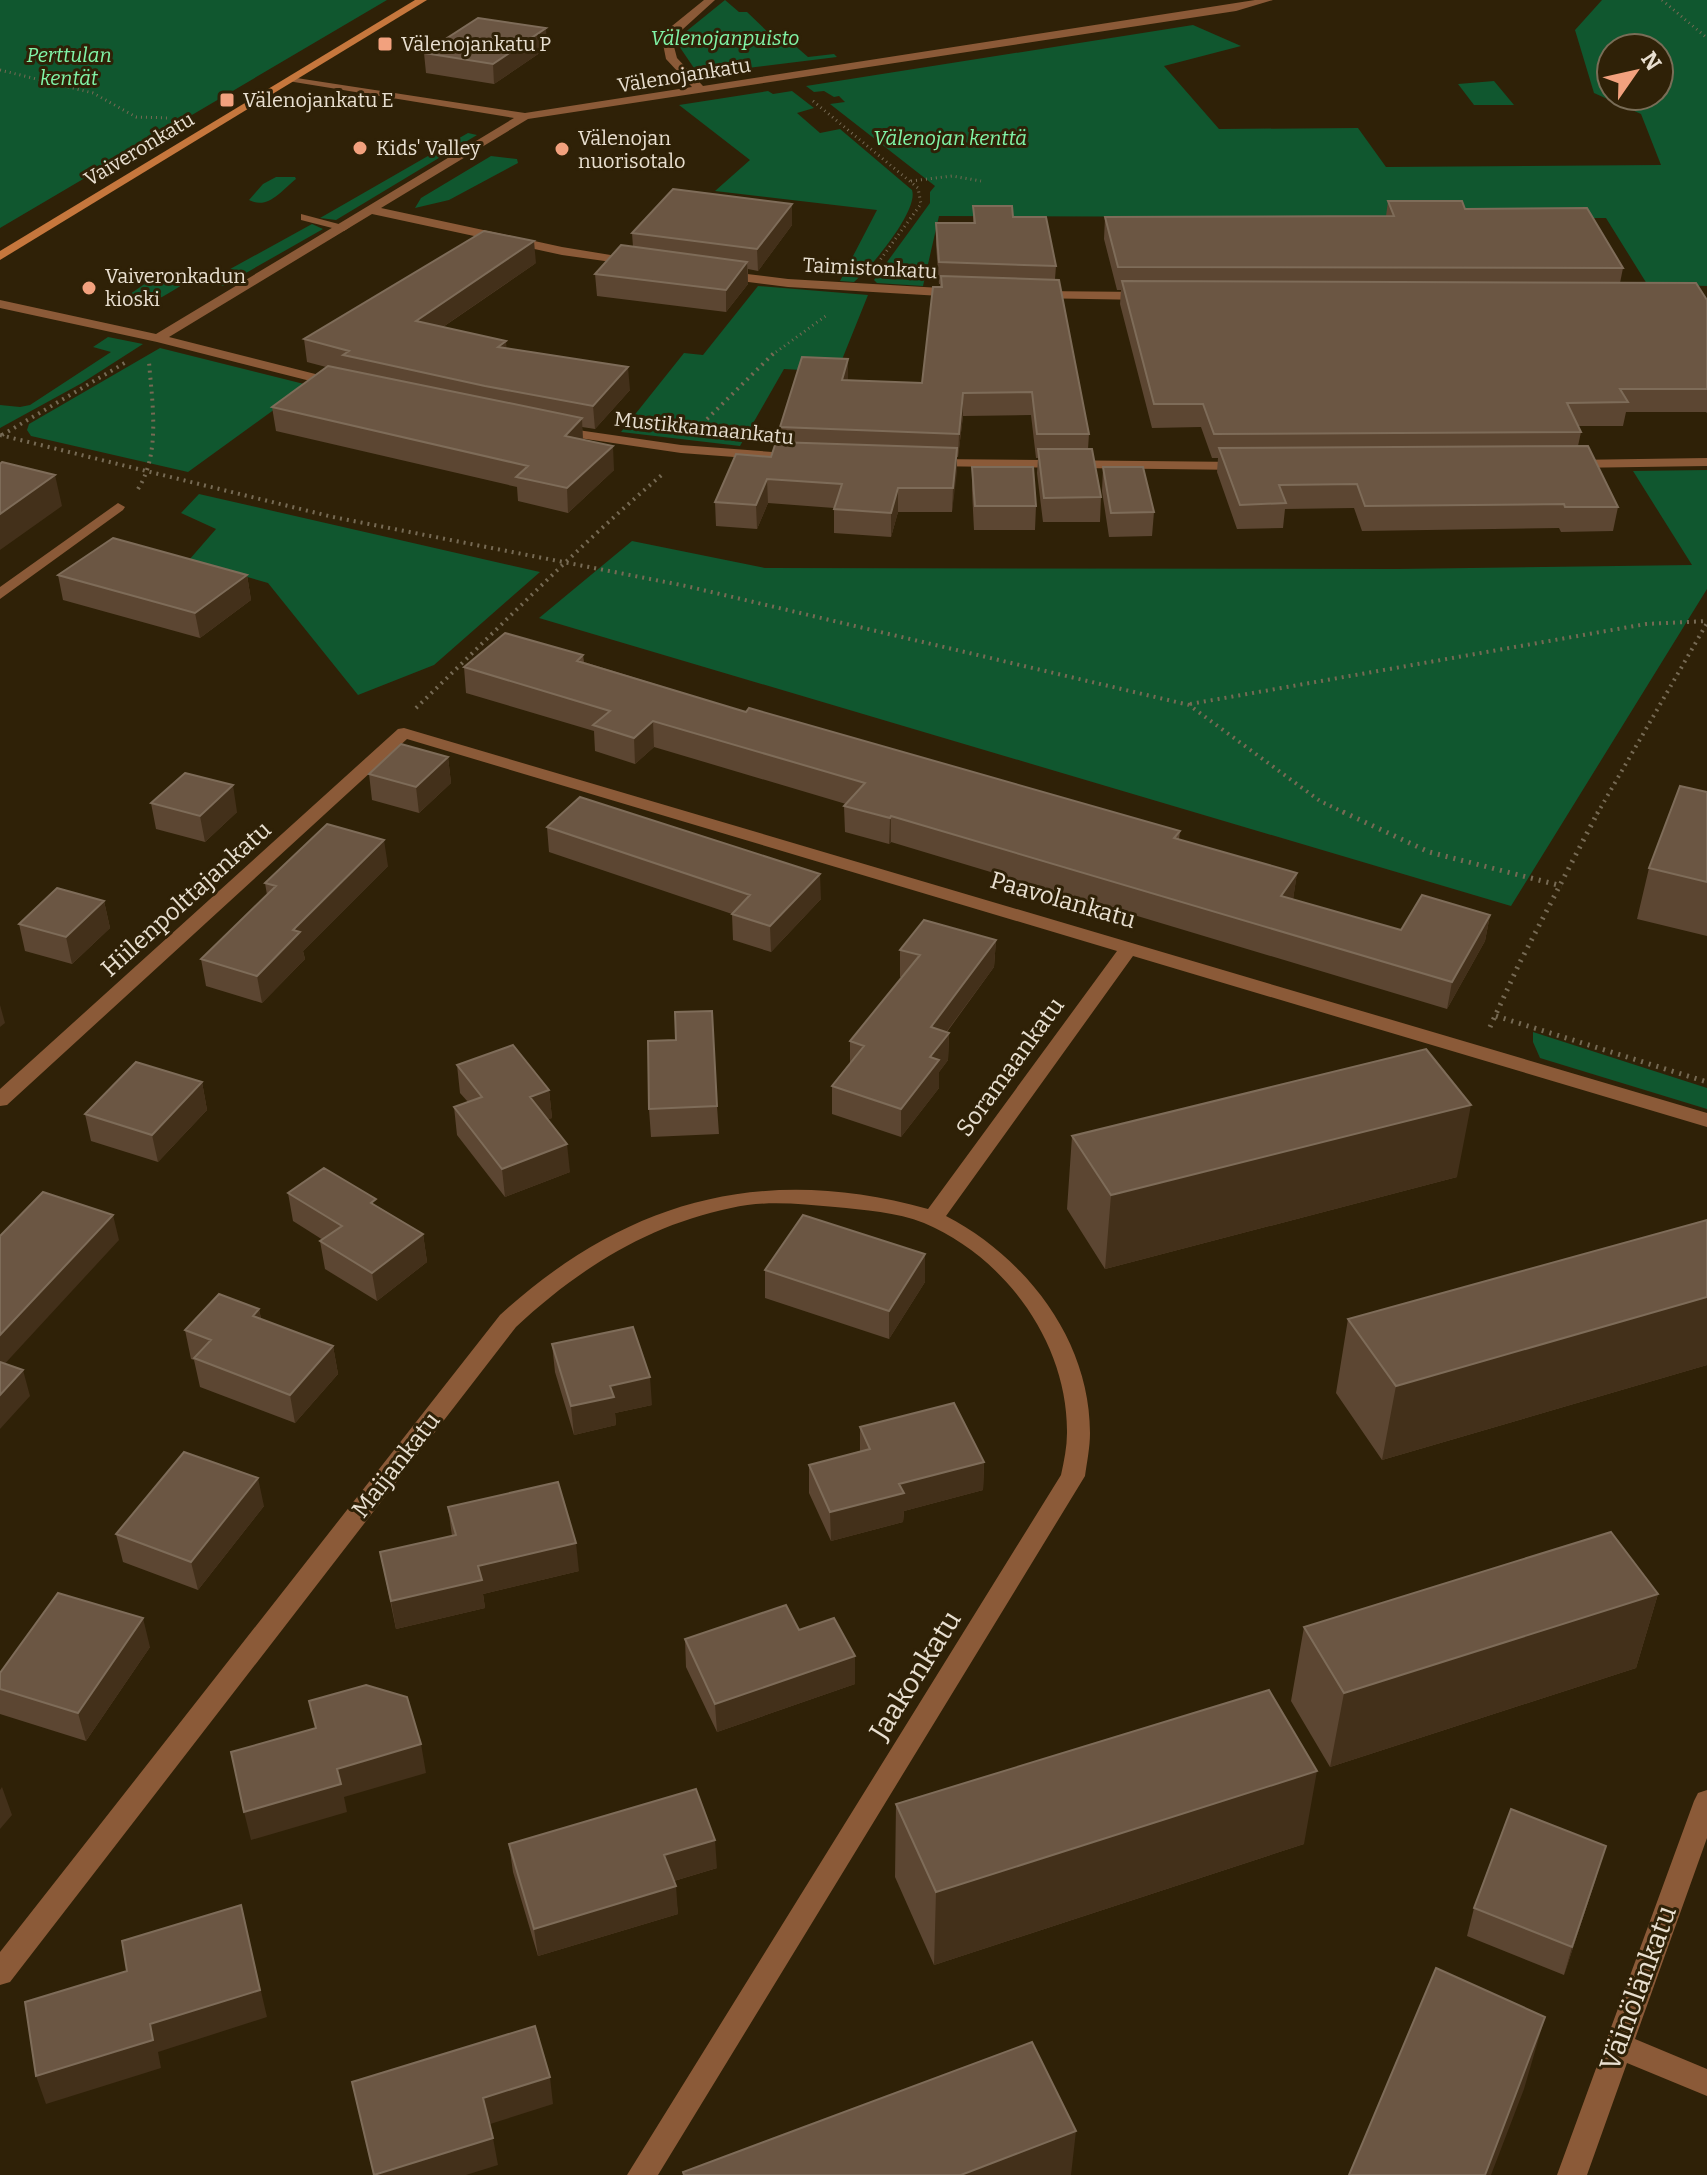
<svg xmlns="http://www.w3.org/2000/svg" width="1707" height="2175" viewBox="0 0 1707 2175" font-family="Bitter,serif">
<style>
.green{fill:#10572f;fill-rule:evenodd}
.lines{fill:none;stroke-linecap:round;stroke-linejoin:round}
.path-far2{stroke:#766a54;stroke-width:3;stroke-dasharray:1 4;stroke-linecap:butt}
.path-far1{stroke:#766a54;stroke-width:4;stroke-dasharray:2 5;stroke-linecap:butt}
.path{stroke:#766a54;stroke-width:5;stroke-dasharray:2 6;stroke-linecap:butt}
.service{fill:#8b5a38;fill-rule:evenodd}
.minor{fill:#8b5a38;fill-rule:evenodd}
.secondary{fill:#c6773d;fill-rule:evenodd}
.wall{fill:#5c4632}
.shaded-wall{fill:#43301a}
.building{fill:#6b5643;stroke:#7e6c59;stroke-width:2}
.poi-dot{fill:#f2a17e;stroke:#2f2107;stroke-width:3}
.labels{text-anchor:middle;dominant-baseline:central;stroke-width:6;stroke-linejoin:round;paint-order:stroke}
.far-park-label{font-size:20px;font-style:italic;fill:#81f5a8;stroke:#2f2107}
.far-poi-label{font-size:20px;fill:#e8dfd0;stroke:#2f2107;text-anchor:start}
.far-street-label{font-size:20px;fill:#e8dfd0;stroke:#2f2107}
.street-label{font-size:24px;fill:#e8dfd0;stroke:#2f2107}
.near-street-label{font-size:28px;fill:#e8dfd0;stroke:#2f2107}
</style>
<rect width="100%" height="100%" fill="#2f2107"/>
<path class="green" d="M0,0H387L0,228Z
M725,0L739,12H747L774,38L785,37L808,57L834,54L837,57L698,74L679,46L683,34Z
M1602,0H1707V286L1647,284L1606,218L939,216L923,286L877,283L874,280L930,203V192L935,186L830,104L845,102L839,96L834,97L824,91L814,92L806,86L1193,25L1241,46L1164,66L1219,129L1358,128L1386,167L1661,165L1641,114L1594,93L1575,30ZM1611,48H1659V96H1611Z
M1494,81L1514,105H1474L1458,84Z
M768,91L773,94L792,91L814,108L797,113L820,133L840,129L912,190C919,210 871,268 854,282L840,281L877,210L715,191L750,160L679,105Z
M468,133L477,135L336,220L320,218Z
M491,156L517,159L518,163L449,200L415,208L421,198Z
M276,177H295L296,179C281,191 268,210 249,200L263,184Z
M312,224L323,229L223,286L203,284Z
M126,273L182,285C158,300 145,309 117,303L146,283L119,277Z
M758,286L868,295L837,372L784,369L740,446L621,432L684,353L703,355Z
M108,337L143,344L82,383L0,428V405L20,407L30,405L111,352L93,347Z
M160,348L308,385L188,472L31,436L27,430L29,424Z
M1707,470V589L1511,906L539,618L632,541L765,568L1397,569L1692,565L1633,471Z
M199,494L540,572L434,665L358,695L268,583L189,560L216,529L181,513Z
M1533,1032L1707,1088V1109L1540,1058L1533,1042Z"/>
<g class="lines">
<path class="path-far2" d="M1662,0L1707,38
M0,70L93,93L136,117L170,118
M813,101L918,188L921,204L880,260
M911,181L952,176L981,181
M772,355L827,315"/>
<path class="path-far1" d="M702,424L774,353
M0,435L333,517L686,586L1189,705L1320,801L1347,814
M2,435L128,361
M138,489C161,453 152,402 149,362
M1190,704L1646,624L1707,621
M416,708C498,629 577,547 664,473
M1597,814L1707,623"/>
<path class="path" d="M1343,812L1429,852L1562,886
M1496,1016L1707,1082
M1490,1027L1519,964L1598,812"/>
<path class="service" d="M301,214L350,227L344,231L301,220Z"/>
<path class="minor" d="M704,0H715L672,39L677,58L703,86L1255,0H1273L1236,11L528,119L381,208L562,247L635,259L641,263L640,266L562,255L372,214L169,337L343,381L345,384L338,388L157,342L0,308V300L156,334L514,118L294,82L290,81V77L525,113L692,87L666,59L662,39L667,30Z
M722,271L788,279L958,289L965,293L958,297L788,287L717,278L716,275Z
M1037,291L1145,292L1152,296L1145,300L1032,298V292Z
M557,427L681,445L799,454L806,458L799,462L681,453L552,434L550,431Z
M1707,458V466L1571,468L1564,464L1571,460Z
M931,459L1243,462L1250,466L1243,470L926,466L924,463Z
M118,503L125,507L123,510L0,599V587Z
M404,728L1707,1113V1127L1133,956L946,1216C1025,1257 1090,1339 1090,1433C1090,1447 1087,1462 1085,1476L658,2175H627L1061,1475C1064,1461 1067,1447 1067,1433C1068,1343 1005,1257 924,1223C897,1212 864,1210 835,1207C800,1204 765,1200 731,1208C648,1225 578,1269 516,1327L10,1982L0,1985V1952L500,1315C626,1200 763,1163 928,1209L1117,951L407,739L7,1105L0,1106V1089L398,729Z
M1707,1790V1838L1635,2039L1707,2069V2096L1627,2063L1587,2175H1557L1694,1801L1698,1793Z"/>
<path class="secondary" d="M415,0H427L0,260V251Z"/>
</g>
<path class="wall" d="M547,48L494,84L426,73L424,53Z
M1388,201L1465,209L1623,268L1620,283L1707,300V413L1706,412H1626L1623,426H1578L1581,432L1578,446L1618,507L1613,531L1561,532L1559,528L1362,531L1354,508L1285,509L1283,528L1237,529L1217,472L1218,458H1212L1201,427L1152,428L1120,304L1121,290H1117L1104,239L1105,217L1386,216Z
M973,206L1013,217L1056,266L1055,279L1089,434L1088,449L1101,497L1100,522H1043L1037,473L1038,458H1036L1031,415L963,416L958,457H957L952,512H898L891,537L834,533V508L768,503L757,529L716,526L715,502L771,457L781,442L780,427L848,359V381L922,383L940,287V284H939L936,245V223H973Z
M792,225L758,271L748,269V284L726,312L597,296L595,274L633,247L632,233Z
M536,263L443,327L630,390L595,429L582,427L583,440L614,470L568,513L518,501L517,487L276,431L272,407L326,367L307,362L304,339Z
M972,467L1036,506L1035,530H974L972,491Z
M1103,467L1154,512L1152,536L1109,537L1102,491Z
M58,575H247L251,600L200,638L63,600Z
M583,655L584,662L746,712L1180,831L1179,839L1297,873L1293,899L1401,930L1490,915L1485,941L1447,1009L891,842L889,844L845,832L844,806L846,804L654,747L635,764L595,751L594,731L466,693L464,667Z
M448,757L451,783L419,813L372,800L369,774Z
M1707,792V936L1637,919L1649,868Z
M151,803L237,812L205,842L156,829Z
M547,827L821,899L771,952L733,940L732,914L549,852Z
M388,866L303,951L305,959L262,1003L206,986L201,959L267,895L265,883Z
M104,901L110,928L72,964L25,951L19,924Z
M996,940L994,967L947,1032L949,1033L948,1060L939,1072V1088L901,1137L832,1114V1086L850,1065V1041L902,977H900V950Z
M457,1065L549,1090L552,1118L548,1119L570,1172L505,1197L457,1135L454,1107L468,1102L460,1093Z
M202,1082L207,1110L158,1162L91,1141L85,1114Z
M717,1106L719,1134L651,1137L649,1109Z
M1072,1136L1457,1177L1105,1269L1067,1209Z
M288,1193L377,1206L423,1234L427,1262L377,1301L325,1269L320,1241L323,1240L293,1221Z
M1707,1220V1365L1382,1460L1336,1393L1348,1319Z
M765,1270L925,1282L889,1339L765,1298Z
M259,1309L261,1319L333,1346L338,1374L295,1423L200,1387L194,1360L191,1359L185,1330Z
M552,1344L652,1405L615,1413L616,1425L574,1435L555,1372Z
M860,1427L984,1462L983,1490L904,1511L903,1522L831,1541L809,1493V1465L860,1451Z
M264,1506L198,1590L123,1562L116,1534Z
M448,1507L579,1571L483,1594L485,1608L396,1629L380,1552L452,1536Z
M1658,1594L1636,1668L1330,1767L1291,1701L1304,1627Z
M799,1630L855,1684L717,1732L686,1667L685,1639Z
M150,1647L86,1741L0,1714V1673Z
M896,1804L1304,1844L934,1965L895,1877Z
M509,1844L717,1868L674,1881L678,1914L538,1956L513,1872Z
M1597,1875L1564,1975L1467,1936L1474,1908Z"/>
<path class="shaded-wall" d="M546,28L547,48L494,84L493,64Z
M792,204V225L758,271L757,249Z
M534,241L536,263L418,344L416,321Z
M747,262L748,284L726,312V290Z
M506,341L508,364L498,347Z
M848,359V382L842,380Z
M628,367L630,390L595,429L593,406Z
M963,393V416L958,457L959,434Z
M582,418L583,442L565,436Z
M613,446L614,470L568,513L567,488Z
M957,448V472L952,512L953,488Z
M55,475L62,506L0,550V514Z
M767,479L768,503L757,529L756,505Z
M898,488V512L891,537V513Z
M247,575L251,600L200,638L195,613Z
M653,721L654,747L635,764L634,738Z
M448,757L451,783L419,813L416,787Z
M233,785L237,812L205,842L200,816Z
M891,816V842L889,844L890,818Z
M384,840L388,866L303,951L305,959L262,1003L257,976L293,930Z
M1297,873L1293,900L1281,896Z
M820,874L821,899L771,952L770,926Z
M104,901L110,928L72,964L66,937Z
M1490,915L1485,941L1447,1009L1452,982Z
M996,940L994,967L930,1054L931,1027Z
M0,1005L5,1023L0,1027Z
M949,1033L948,1060L939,1072V1088L901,1137V1109L930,1057Z
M202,1082L207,1110L158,1162L152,1135Z
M549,1090L552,1118L533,1125L530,1097Z
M1471,1105L1457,1177L1105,1269L1111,1195Z
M567,1144L570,1172L505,1197L502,1169Z
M113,1215L119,1240L0,1369V1335Z
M423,1234L427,1262L377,1301L372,1273Z
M925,1254V1282L889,1339V1311Z
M1707,1297V1365L1382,1460L1396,1386Z
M259,1309L265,1338L253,1316Z
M333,1346L338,1374L295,1423L290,1395Z
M23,1370L30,1396L0,1429V1395Z
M650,1377L652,1405L615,1413L616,1425L574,1435L571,1406L610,1386Z
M984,1462L983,1490L904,1511L903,1522L831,1541L830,1512L899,1484Z
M258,1478L264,1506L198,1590L191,1562Z
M576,1543L579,1571L483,1594L485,1608L396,1629L391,1601L478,1566Z
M1658,1594L1636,1668L1330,1767L1344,1693Z
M143,1618L150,1647L86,1741L78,1713Z
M855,1656V1684L717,1732L715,1704Z
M421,1744L426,1773L344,1797L347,1812L251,1840L244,1812L337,1769Z
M1317,1771L1304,1844L934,1965L936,1892Z
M2,1787L12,1815L0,1829V1790Z
M715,1840L717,1868L667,1883L664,1855Z
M1606,1846L1597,1875L1564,1975L1572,1947Z
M676,1886L678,1914L538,1956L534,1929Z
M241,1905L267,2017L158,2052L161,2068L46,2104L36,2076L150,2024Z
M1545,2017L1524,2089L1491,2175H1485Z
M550,2077L553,2104L487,2125L483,2098Z
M1076,2131L1071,2175H961Z
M493,2138L498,2165L466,2175H376Z"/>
<path class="building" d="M478,18L546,28L493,64L424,53Z
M673,189L792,204L757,249L632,233Z
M1388,201H1462L1465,209L1587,208L1623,268L1118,267L1105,217L1394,216Z
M973,206H1012L1013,217H1046L1056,266L939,262L936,223H975Z
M484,231L534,241L416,321L506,341L498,347L628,367L593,406L485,386L357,358L343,355L349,351L304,339Z
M621,245L747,262L726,290L595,274Z
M941,276L1059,280L1089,434H1037L1032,392L963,393L959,434L780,427L802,357L848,359L842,380L922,383L933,287H942Z
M1122,281L1696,283L1707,300V389H1620L1628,402L1567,403L1581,432L1214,434L1203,404H1154Z
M328,366L582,418L565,436L613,446L567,488L516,477L528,466L272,407Z
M776,442L957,448L953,488H898L891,513L834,509L842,484L767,479L756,505L715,502L736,454L771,457Z
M1588,446L1618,507H1565L1564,504L1365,506L1357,484L1279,485L1286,503L1240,505L1219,448Z
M1038,449H1092L1101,497L1044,498Z
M2,462L55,475L0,514V464Z
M972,467H1033L1036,506H975Z
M1103,467H1143L1154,512L1111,513Z
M113,538L247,575L195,613L58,575Z
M505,633L583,655L577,661L746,712L749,708L1180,831L1174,838L1297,873L1281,896L1401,930L1422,895L1490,915L1452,982L891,816L890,818L844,806L865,783L653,721L634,738L593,725L610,711L464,667Z
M401,744L448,757L416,787L369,774Z
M185,773L233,785L200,816L151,803Z
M1680,786L1707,792V882L1649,868Z
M580,797L820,874L770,926L732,914L750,895L547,827Z
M327,824L384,840L293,930L300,932L257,976L201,959L276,886L265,883Z
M57,888L104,901L66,937L19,924Z
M924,920L996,940L931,1027L949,1033L930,1057L939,1060L901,1109L832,1086L864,1046L850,1041L920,955L900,950Z
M712,1011L717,1106L649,1109L648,1041L676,1040L675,1012Z
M513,1045L549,1090L530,1097L567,1144L502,1169L454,1107L482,1097L457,1065Z
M1426,1049L1471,1105L1111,1195L1072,1136Z
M136,1062L202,1082L152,1135L85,1114Z
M324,1168L376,1199L371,1203L423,1234L372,1273L320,1241L342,1226L288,1193Z
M43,1192L113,1215L0,1335V1236Z
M803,1215L925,1254L889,1311L765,1270Z
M1707,1220V1297L1396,1386L1348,1319Z
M219,1294L259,1309L253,1316L333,1346L290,1395L194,1358L211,1340L185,1330Z
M633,1327L650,1377L610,1386L614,1397L571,1406L552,1344Z
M0,1362L23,1370L0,1395Z
M954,1403L984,1462L899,1484L904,1493L830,1512L809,1465L870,1449L860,1427Z
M184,1452L258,1478L191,1562L116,1534Z
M558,1482L576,1543L478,1566L482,1580L391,1601L380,1552L456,1535L448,1507Z
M1611,1532L1658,1594L1344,1693L1304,1627Z
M58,1593L143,1618L78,1713L0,1689V1673Z
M786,1605L799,1630L834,1618L855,1656L715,1704L685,1639Z
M366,1685L407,1697L421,1744L337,1769L341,1784L244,1812L231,1752L316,1728L309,1701Z
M1269,1690L1317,1771L936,1892L896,1804Z
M696,1789L715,1840L664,1855L676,1886L534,1929L509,1844Z
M1511,1809L1606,1846L1572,1947L1474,1908Z
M241,1905L260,1990L150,2024L153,2040L36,2076L25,2002L127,1971L122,1941Z
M1436,1968L1545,2017L1485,2175H1349Z
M535,2026L550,2077L483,2098L493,2138L374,2175L352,2082Z
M1032,2042L1076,2131L961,2175H684L683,2172Z"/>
<g class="poi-dot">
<rect x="377" y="36" width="16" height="16" rx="4"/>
<rect x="219" y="92" width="16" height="16" rx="4"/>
<circle cx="360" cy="148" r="8"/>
<circle cx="562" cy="149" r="8"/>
<circle cx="89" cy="288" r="8"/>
</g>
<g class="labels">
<g class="far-park-label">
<text x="725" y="38">Välenojanpuisto</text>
<text x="69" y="55">Perttulan<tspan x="69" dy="23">kentät</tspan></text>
<text x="950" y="138">Välenojan kenttä</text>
</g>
<g class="far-poi-label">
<text x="401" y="44">Välenojankatu P</text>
<text x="243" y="100">Välenojankatu E</text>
<text x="578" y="138">Välenojan<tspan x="578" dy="23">nuorisotalo</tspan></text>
<text x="376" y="148">Kids' Valley</text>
<text x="105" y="276">Vaiveronkadun<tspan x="105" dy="23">kioski</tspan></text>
</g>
<g class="far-street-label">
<text transform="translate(684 75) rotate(-9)">Välenojankatu</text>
<text transform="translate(139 149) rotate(-31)">Vaiveronkatu</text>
<text transform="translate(870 268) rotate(3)">Taimistonkatu</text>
<text transform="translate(704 428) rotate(6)">Mustikkamaankatu</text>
</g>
<g class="street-label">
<text transform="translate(186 899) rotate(-42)">Hiilenpolttajankatu</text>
<text transform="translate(1063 900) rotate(16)">Paavolankatu</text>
<text transform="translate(1010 1067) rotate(-54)">Soramaankatu</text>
<text transform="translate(396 1465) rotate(-52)">Maijankatu</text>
</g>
<g class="near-street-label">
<text transform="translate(915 1675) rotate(-58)">Jaakonkatu</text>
<text transform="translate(1638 1988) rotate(-70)">Väinölänkatu</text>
</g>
</g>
<g transform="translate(1635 72) rotate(56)"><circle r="38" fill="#2f2107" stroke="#796d57" stroke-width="2"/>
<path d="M0-6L14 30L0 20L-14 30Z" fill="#f2a17e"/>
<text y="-12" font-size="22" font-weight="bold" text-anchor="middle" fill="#e8dfd0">N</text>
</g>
</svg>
